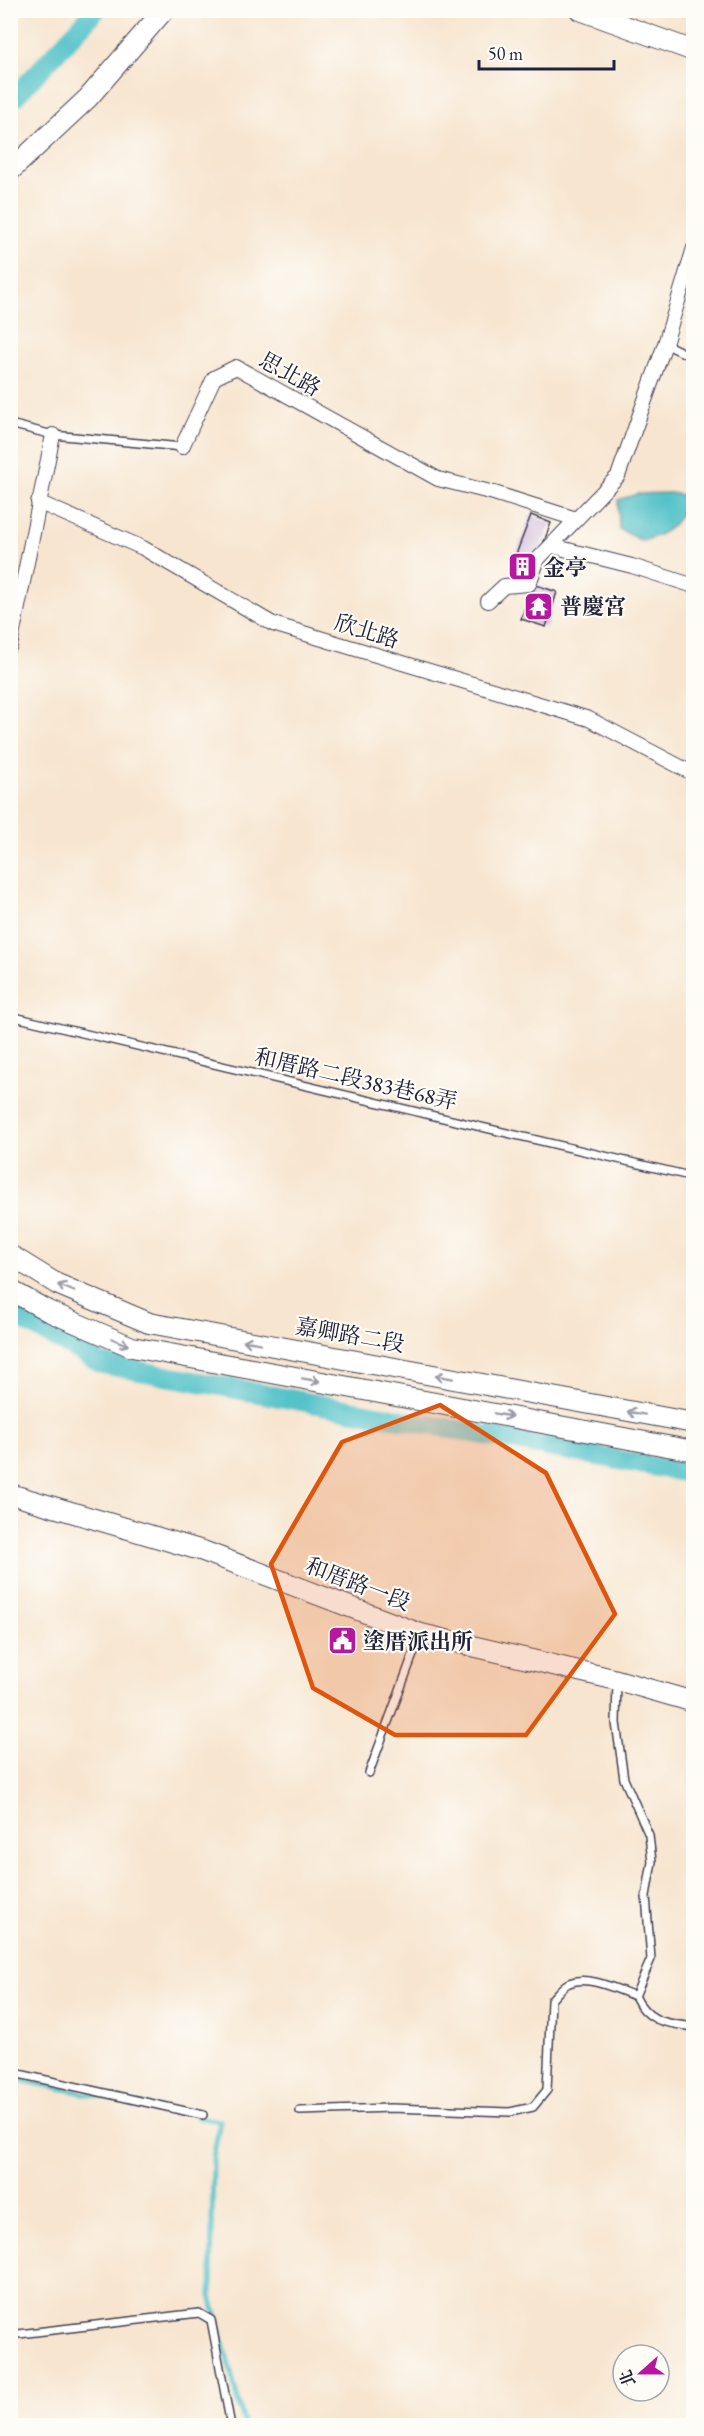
<svg xmlns="http://www.w3.org/2000/svg" width="704" height="2436" viewBox="0 0 704 2436" font-family="'EB Garamond','Noto Serif TC',serif">
<style>
.water{fill:#54c2c9;stroke:#3b7282;stroke-width:1.5}
.lines{fill:none;stroke-linecap:round;stroke-linejoin:round}
.stream{stroke:#54c2c9;stroke-width:5}
.canal{stroke:#54c2c9;stroke-width:20}
.building{fill:#b998c9}
.lane-casing{stroke:#423f51;stroke-width:10}
.street-casing{stroke:#423f51;stroke-width:16}
.secondary-casing{stroke:#423f51;stroke-width:22}
.lane{stroke:#fff;stroke-width:7}
.street{stroke:#fff;stroke-width:14}
.secondary{stroke:#fff;stroke-width:20}
.oneway{stroke:#9c9ca7}
.marked{fill:#de560e;fill-opacity:0.2;stroke:#de560e;stroke-width:4.5;stroke-linejoin:round}
.labels{text-anchor:middle;dominant-baseline:central;stroke-width:4.5;stroke-linejoin:round;paint-order:stroke}
.street-label{font-size:22px;fill:#22223b;stroke:#fdfcf7}
.poi-label{font-size:22px;font-weight:bold;fill:#22223b;stroke:#fdfcf7;text-anchor:start}
</style>
<rect width="100%" height="100%" fill="#fdfcf7"/>
<filter id="ink" filterUnits="userSpaceOnUse"><feTurbulence type="fractalNoise" baseFrequency=".0167" numOctaves="2"/><feDisplacementMap in="SourceGraphic" scale="12" xChannelSelector="R" yChannelSelector="G"/><feConvolveMatrix kernelMatrix="1 2 1 2 8 2 1 2 1" color-interpolation-filters="sRGB"/></filter>
<filter id="wash" filterUnits="userSpaceOnUse"><feTurbulence type="fractalNoise" baseFrequency=".008" numOctaves="4" result="noise"/><feDisplacementMap in="SourceGraphic" scale="24" xChannelSelector="R" yChannelSelector="G"/><feGaussianBlur stdDeviation="1.35" result="paint"/><feColorMatrix in="noise" values="0 0 0 0 0 0 0 0 0 0 0 0 0 0 0 0 0 1.4 0 .05"/><feComposite in="paint" operator="in"/></filter>
<g filter="url(#wash)">
<rect width="100%" height="100%" fill="#f7e5cf"/>
<path class="water" d="M670,493L692,496C676,523 674,531 643,541L619,529L618,500L637,494Z"/>
<g class="lines">
<path class="stream" d="M10,2078L176,2112
M197,2117L220,2121L213,2158L211,2296L245,2426"/>
<path class="canal" d="M10,102L96,10
M10,1313L102,1364L694,1474"/>
</g>
<g id="blocks">
<path class="building" d="M531,515L551,523L535,565L515,557Z
M517 567a5 5 0 1 1 10 0a5 5 0 1 1-10 0Z
M533,584L557,592L546,627L521,619Z"/>
</g>
</g>
<g filter="url(#ink)">
<use href="#blocks" fill-opacity="0" stroke="#423f51" stroke-width="1.5"/>
<g class="lines">
<defs>
<path id="lane" d="M665,344L694,358
M10,424L53,435L182,447
M10,1016L694,1177
M617,1681L616,1723L624,1779L649,1835L652,1862L646,1896L651,1959L635,1996C648,2023 666,2023 694,2027
M369,1773L420,1636
M10,2072L203,2115
M300,2111L391,2108L510,2112L533,2107L547,2090L551,2000C556,1995 562,1986 569,1983C589,1975 616,1989 635,1996
M10,2335L199,2313L211,2320L231,2426"/>
<path id="street" d="M182,447L214,378L236,367L438,479L494,493L576,519
M38,502L143,548L273,624L589,719L694,774
M552,546L632,566L694,586
M488,601L504,586L529,584L538,559L618,476L665,344L694,248
M10,646L53,435"/>
<path id="secondary" d="M580,10L694,51
M10,171L88,98L164,10
M10,1255L57,1284L149,1323L694,1423
M10,1290L48,1311L132,1347L694,1451
M10,1494L203,1551L421,1634L617,1680L694,1702"/>
</defs>
<use href="#lane" class="lane-casing"/>
<use href="#street" class="street-casing"/>
<use href="#secondary" class="secondary-casing"/>
<use href="#lane" class="lane"/>
<use href="#street" class="street"/>
<use href="#secondary" class="secondary"/>
</g>
<defs><path id="oneway-shaft" d="M-6 0H5M1.5-3L5.5 0L1.5 3" fill="none" stroke-width="1.6" stroke-linecap="round" stroke-linejoin="round" transform="scale(1.5)"/></defs>
<g class="oneway">
<use href="#oneway-shaft" transform="translate(66 1288) rotate(-157)"/>
<use href="#oneway-shaft" transform="translate(120 1342) rotate(23)"/>
<use href="#oneway-shaft" transform="translate(252 1342) rotate(-170)"/>
<use href="#oneway-shaft" transform="translate(444 1377) rotate(-170)"/>
<use href="#oneway-shaft" transform="translate(311 1380) rotate(10)"/>
<use href="#oneway-shaft" transform="translate(636 1413) rotate(-170)"/>
<use href="#oneway-shaft" transform="translate(503 1415) rotate(10)"/>
</g>
</g>
<path class="marked" d="M440,1405L546,1473L615,1614L526,1735H395L313,1688L271,1564L342,1442Z"/>
<defs>
<symbol id="building-square" viewBox="-11 -11 22 22"><rect x="-9" y="-9" width="18" height="18" rx="4" fill="#b5179e" stroke="#fdfcf7"/><path d="M-4-6H4V6H1V3H-1V6H-4ZM-2.5-4.3h1.7v1.8h-1.7ZM.8-4.3h1.7v1.8H.8ZM-2.5-1h1.7V.8h-1.7ZM.8-1h1.7V.8H.8Z" fill="#fff"/></symbol>
<symbol id="temple-square" viewBox="-11 -11 22 22"><rect x="-9" y="-9" width="18" height="18" rx="4" fill="#b5179e" stroke="#fdfcf7"/><path d="M0-6L5-2H3V0L6.5 2.5H4V6H1.5V3h-3V6H-4V2.5H-6.5L-3 0V-2H-5Z" fill="#fff"/></symbol>
<symbol id="civic-square" viewBox="-11 -11 22 22"><rect x="-9" y="-9" width="18" height="18" rx="4" fill="#b5179e" stroke="#fdfcf7"/><path d="M-.6-6.5H3V-4.5H.6V-3L4-1V1h2V6H-6V1h2V-1L-.6-3ZM-1.2 2.5V6h2.4V2.5Z" fill="#fff"/></symbol>
</defs>
<g fill-rule="evenodd">
<use href="#building-square" x="506" y="550" width="33" height="33"/>
<use href="#temple-square" x="522" y="590" width="33" height="33"/>
<use href="#civic-square" x="326" y="1624" width="33" height="33"/>
</g>
<g class="labels">
<g class="street-label">
<text transform="translate(290 374) rotate(29)">思北路</text>
<text transform="translate(367 631) rotate(17)">欣北路</text>
<text transform="translate(356 1079) rotate(13)">和厝路二段383巷68弄</text>
<text transform="translate(350 1335) rotate(10)">嘉卿路二段</text>
<text transform="translate(358 1584) rotate(21)">和厝路一段</text>
</g>
<g class="poi-label">
<text x="543" y="567">金亭</text>
<text x="560" y="606">普慶宮</text>
<text x="363" y="1641">塗厝派出所</text>
</g>
</g>
<rect width="704" height="2436" fill="none" stroke="#fdfcf7" stroke-width="36"/>
<g transform="translate(641 2373) rotate(249)"><circle r="28" fill="#fdfcf7" stroke="#a5a5ac" stroke-width="1.5"/>
<path d="M0-4.5L10 22L0 15L-10 22Z" fill="#b5179e"/>
<text y="-9" font-size="16" font-weight="bold" text-anchor="middle" fill="#22223b">北</text>
</g>
<path d="M479 60v9h135v-9" fill="none" stroke="#22223b" stroke-width="3"/>
<text x="488" y="60" font-size="18" fill="#22223b" stroke="#fdfcf7" stroke-width="4.5" paint-order="stroke">50 m</text>
</svg>
